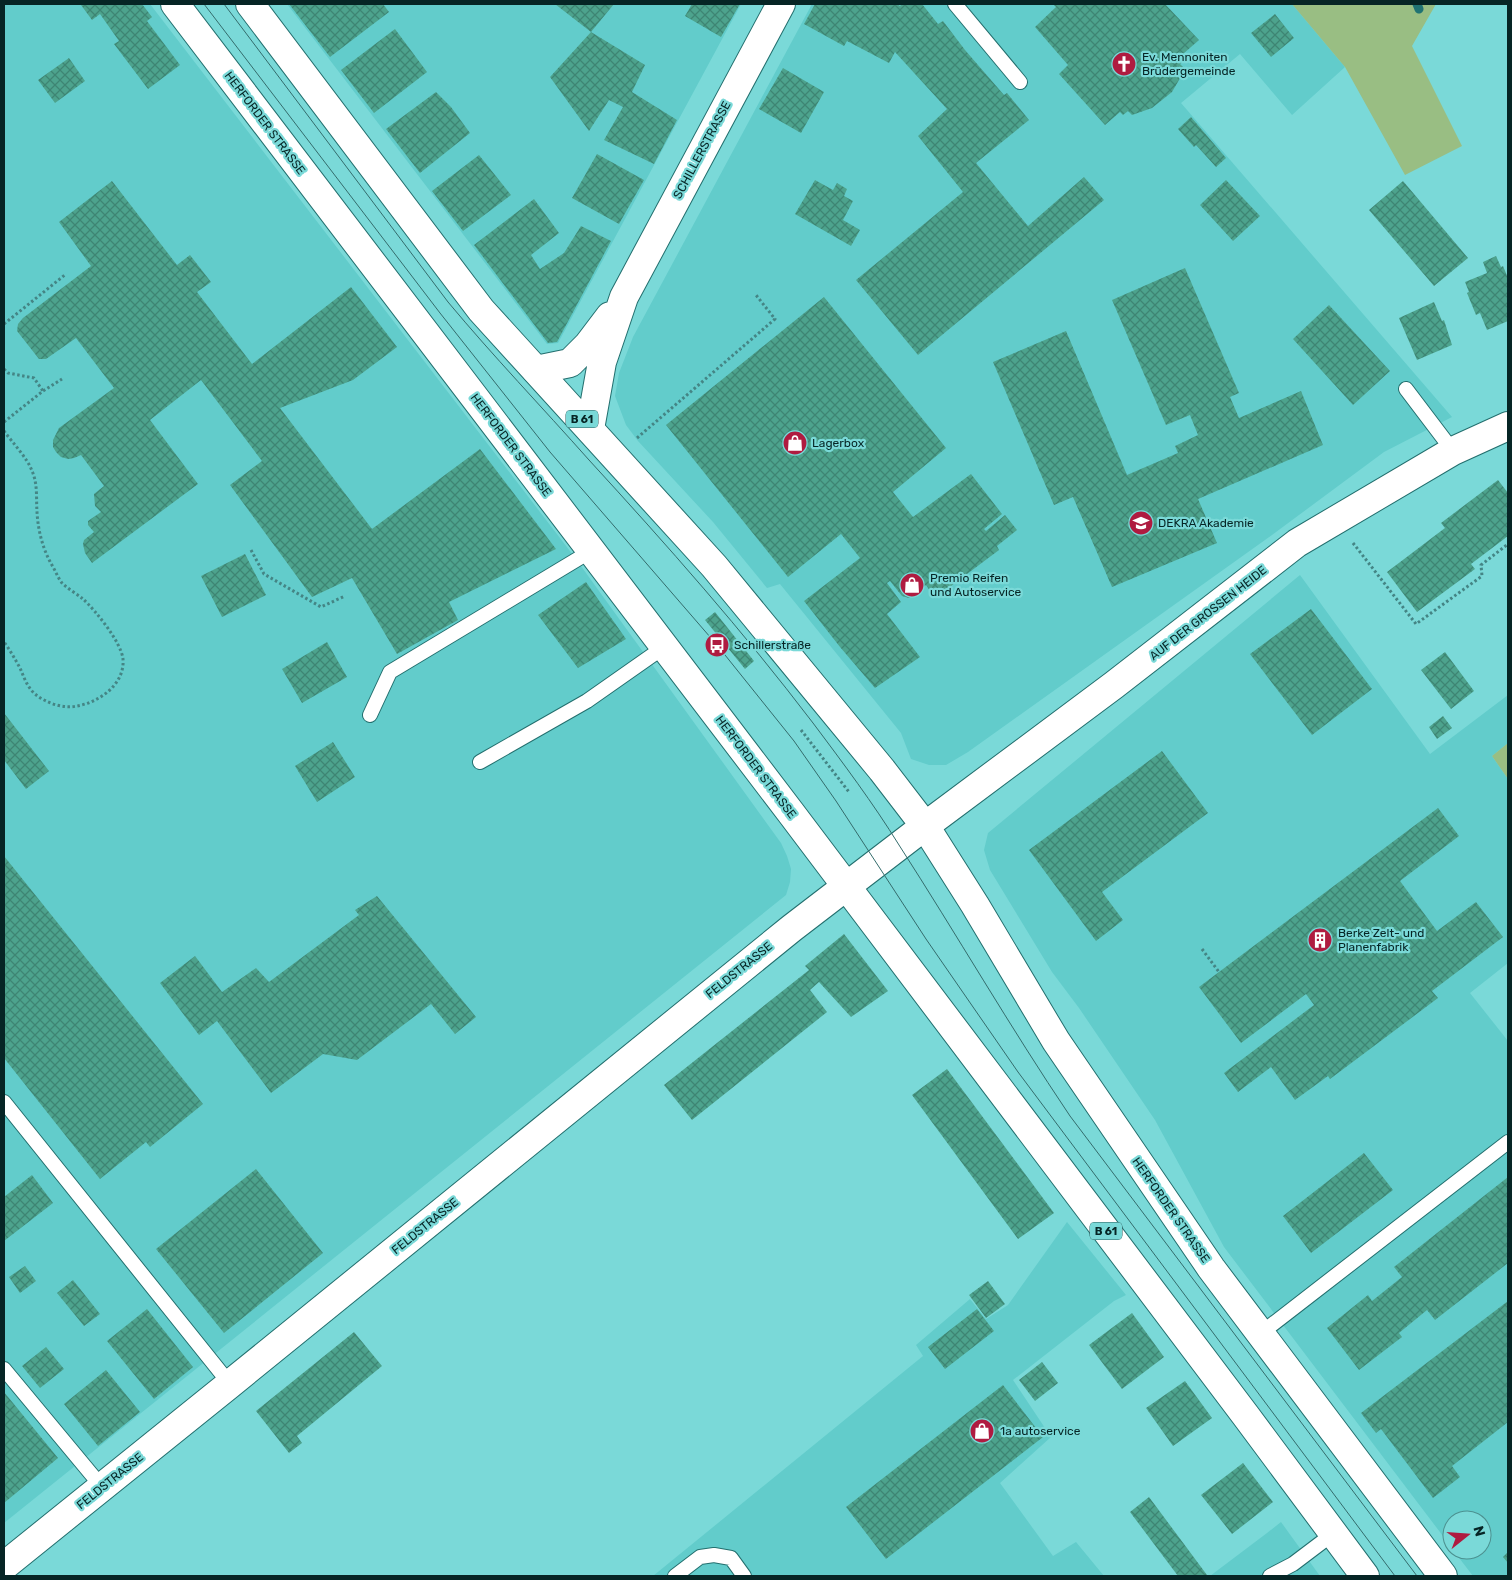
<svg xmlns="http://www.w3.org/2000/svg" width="1512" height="1580" viewBox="0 0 1512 1580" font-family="Rubik,sans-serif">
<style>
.built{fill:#62cccb}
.green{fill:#99be83}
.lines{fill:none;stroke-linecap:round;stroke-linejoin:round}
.stream{stroke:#207373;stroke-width:9}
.building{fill:url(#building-cross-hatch)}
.service-casing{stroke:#236f6e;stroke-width:16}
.minor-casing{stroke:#236f6e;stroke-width:30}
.primary-casing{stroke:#236f6e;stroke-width:30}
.path{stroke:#448585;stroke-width:3;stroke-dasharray:2.5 2.5;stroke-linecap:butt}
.service{stroke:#fff;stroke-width:14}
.minor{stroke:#fff;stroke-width:28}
.primary{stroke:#fff;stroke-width:28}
.tram{stroke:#346c6c;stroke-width:1}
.labels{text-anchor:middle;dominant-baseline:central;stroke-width:4.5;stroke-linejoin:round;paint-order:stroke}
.shield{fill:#7ad9d8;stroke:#295b5b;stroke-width:1}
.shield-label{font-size:11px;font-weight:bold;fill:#062525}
.poi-label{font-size:12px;fill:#062525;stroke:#7ad9d8;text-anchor:start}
.street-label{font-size:12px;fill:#062525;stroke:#7ad9d8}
</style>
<defs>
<pattern id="building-cross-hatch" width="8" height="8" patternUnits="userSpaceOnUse" patternTransform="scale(1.25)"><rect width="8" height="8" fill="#4da38d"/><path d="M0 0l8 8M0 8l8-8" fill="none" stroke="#3e8573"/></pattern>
</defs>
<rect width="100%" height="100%" fill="#7ad9d8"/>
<path class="built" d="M4,4H150L573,555L781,843L787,856L791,869L790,882L786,895L4,1523Z
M287,4H741L558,343L547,344Z
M812,4H1292L1345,67L1292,115L1240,54L1181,103L1452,417L1384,452L1272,535L968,752L946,765H929L911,759L901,733L780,584L767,588L713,522L638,441L626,425L615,396L619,373L633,337Z
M1300,575L1430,754L1508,695V743L1492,756L1508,779V963L1470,993L1508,1041V1576H1473L1453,1550H1482V1520H1452V1548L1224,1247L1155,1120L1079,1008L1052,972L990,870L984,850L988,833Z
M1067,1222L1126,1295L1114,1301L1013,1380L1051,1437L1000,1483L1053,1556L1076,1542L1104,1576H653L923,1356L916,1345L970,1299L986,1319L1008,1305Z
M1281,1522L1320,1576H1210L1267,1533Z"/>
<path class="green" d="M1292,4H1436L1412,46L1462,146L1405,175L1345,67Z
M1508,743V779L1492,756Z"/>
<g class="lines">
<path class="stream" d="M1417,4L1419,9"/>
</g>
<path class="building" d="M83,4H142L152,17L147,21L180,65L148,89L114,44L119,41L100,14L92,20L81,5Z
M289,4H383L389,12L330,57Z
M555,4H614L591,32Z
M692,4H740L721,37L685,16Z
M815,4H897L900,6L902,4H922L938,24L943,21L965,50L1004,95L1007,93L1029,120L976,163L1028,226L1084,177L1104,200L918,355L856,280L963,192L918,136L947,109L895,52L889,63L847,41L844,46L804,24Z
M1053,4H1165L1199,40L1183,54L1187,58L1180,64L1184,68L1179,80L1172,92L1152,108L1132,115L1128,111L1123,115L1120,112L1105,125L1059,74L1068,65L1035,27L1056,7Z
M1275,14L1294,38L1271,57L1251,33Z
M395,29L427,72L374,113L341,70Z
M591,32L645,65L632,92L677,120L654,164L604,140L623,107L609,100L589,131L550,77Z
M69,58L85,81L55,103L38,80Z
M783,68L824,92L801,133L759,109Z
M436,92L451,107L470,133L420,173L386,129Z
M1191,117L1226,158L1216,167L1196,145L1194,147L1178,129Z
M597,154L644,180L619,224L572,198Z
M479,155L511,195L463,231L432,191Z
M815,180L833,190L837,183L847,189L844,196L853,201L843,220L860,230L851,246L795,214Z
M1226,180L1260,216L1233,241L1200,205Z
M112,181L177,265L190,255L211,282L197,292L252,364L351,287L397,347L353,380L280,408L372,529L480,449L556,549L449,602L458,620L397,654L352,578L312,597L230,485L262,461L201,380L150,420L198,484L92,563L85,553L83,544L84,540L94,532L88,525V521L101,512L95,506L94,494L104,486L81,455L74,458L68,459L61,457L56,452L53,447V440L59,428L114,388L76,338L46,359H39L17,331L18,324L23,318L91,266L59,222Z
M1403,181L1468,258L1434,286L1369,210Z
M534,199L559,233L531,255L540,269L564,253L581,226L611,241L557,342L548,343L474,245Z
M1496,256L1501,267L1503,266L1508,278V321L1487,330L1480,313L1476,315L1467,293L1469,292L1465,282L1487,273L1483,262Z
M1185,268L1239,393L1230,397L1239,418L1301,391L1323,445L1198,499L1217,543L1112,587L1073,497L1054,505L993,362L1066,331L1127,475L1178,453L1175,446L1198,435L1190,415L1166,425L1112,300Z
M824,297L946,448L893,492L913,517L971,474L1002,514L984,529L986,531L1005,515L1017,530L997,546L999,550L935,598L926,585L909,598L902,596L890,581L887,583L901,602L887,614L920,657L875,688L840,647L804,601L860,558L841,534L788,577L666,425Z
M1434,302L1442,321L1444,320L1452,345L1417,360L1399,318Z
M1329,305L1390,371L1353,405L1293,339Z
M1498,480L1508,493V536L1471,564L1475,569L1417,612L1387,572L1445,528L1441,523Z
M245,554L266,595L222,617L201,576Z
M586,582L626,639L578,668L538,615Z
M1311,609L1372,689L1312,735L1250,654Z
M715,612L754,661L745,669L705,620Z
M327,642L347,677L302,703L282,669Z
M1445,652L1474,691L1451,709L1421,670Z
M4,713L49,771L26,789L4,760Z
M1443,716L1452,728L1437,739L1429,727Z
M333,742L355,777L317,802L295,766Z
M1162,751L1208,813L1102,892L1123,920L1096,941L1029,850Z
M1438,808L1459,836L1400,881L1437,931L1476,902L1503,937L1432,991L1438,998L1330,1079L1328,1076L1295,1100L1271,1067L1238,1092L1224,1073L1314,1005L1306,994L1241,1043L1199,987Z
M4,856L203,1104L150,1147L146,1142L100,1179L4,1058Z
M377,896L476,1017L455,1034L431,1004L357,1060L323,1054L271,1093L217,1021L199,1035L160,983L195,956L222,992L256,968L269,982L359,915L355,910Z
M844,934L888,991L851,1017L819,982L810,990L827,1012L692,1120L664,1085L809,970L805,966Z
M947,1069L1054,1213L1018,1239L912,1095Z
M1364,1153L1393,1190L1311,1253L1283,1216Z
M256,1169L323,1253L224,1333L156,1249Z
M32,1175L53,1203L4,1241V1197Z
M1508,1177V1263L1435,1320L1427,1310L1399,1333L1402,1337L1359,1370L1327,1328L1368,1295L1372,1301L1402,1277L1394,1267Z
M25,1266L36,1281L20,1293L9,1277Z
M73,1280L100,1314L84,1326L57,1293Z
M988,1281L1005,1304L986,1318L969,1295Z
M1508,1301V1422L1452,1466L1460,1477L1433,1498L1381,1429L1376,1433L1361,1413Z
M147,1309L193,1367L154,1399L107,1341Z
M977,1309L994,1331L945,1369L928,1347Z
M1132,1313L1164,1357L1122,1389L1089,1345Z
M354,1332L382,1366L297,1436L302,1443L289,1453L256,1411Z
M46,1347L64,1369L40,1388L22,1366Z
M1042,1362L1058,1383L1035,1401L1019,1380Z
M106,1370L140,1412L98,1446L64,1404Z
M1185,1381L1212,1418L1173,1446L1146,1408Z
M1003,1385L1043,1437L886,1559L846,1507Z
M4,1392L58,1458L4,1503Z
M1243,1463L1273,1502L1232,1534L1201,1495Z
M1149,1497L1207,1575L1206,1576H1178L1130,1512Z
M1508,1552V1563L1503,1557Z"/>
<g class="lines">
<defs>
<path id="service" d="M955,4L1020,82
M1406,389L1453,451
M370,715L390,672L591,551
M480,762L587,701L664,647
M4,1102L230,1384
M1260,1334L1508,1142
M4,1369L102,1487
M675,1576L700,1557L714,1555L731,1558L744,1576
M1270,1576L1293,1564L1334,1533"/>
<path id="minor" d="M536,370L570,363L588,345L610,316
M590,429L602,362L624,297L781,4
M4,1566L230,1384L792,928L925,826L1114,685L1297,543L1453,451L1508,426"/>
<path id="primary" d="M175,4L791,813L1246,1416L1365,1576
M250,4L481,310L714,566L882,770L925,826L975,905L1056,1041L1211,1268L1443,1576"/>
</defs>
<use href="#service" class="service-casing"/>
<use href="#minor" class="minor-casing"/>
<use href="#primary" class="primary-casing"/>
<path class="path" d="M4,324L66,274
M4,369L8,373L34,378L43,391
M4,422L43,391L62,379
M4,431C12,442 28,459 32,471C38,484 36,499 37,512C38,531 43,550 53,567C56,572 58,578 62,583C68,589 77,594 83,599C96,611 121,642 123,659C125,684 100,702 77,706C63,709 46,703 35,694C27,687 24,677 20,668C15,659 10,650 4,642
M637,438L775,319L756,295
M1353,543L1416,624L1482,576L1481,565L1508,544
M251,550L264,574L321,607L345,596
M801,730L849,792
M1202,949L1219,972"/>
<use href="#service" class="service"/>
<use href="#minor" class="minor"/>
<use href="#primary" class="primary"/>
<path class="tram" d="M204,4L440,313L550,452L717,645L794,741L836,801L926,939L1018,1072L1395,1576
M224,4L448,302C493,356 542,407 589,460C667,545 743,631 813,723C843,763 873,803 899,845C957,935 1010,1027 1070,1116L1417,1576"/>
</g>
<defs>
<symbol id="church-disc" viewBox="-11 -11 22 22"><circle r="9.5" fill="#af1b40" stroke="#7ad9d8"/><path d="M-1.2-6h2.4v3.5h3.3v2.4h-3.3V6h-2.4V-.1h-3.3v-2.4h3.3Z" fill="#fff"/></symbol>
<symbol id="shop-disc" viewBox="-11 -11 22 22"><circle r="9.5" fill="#af1b40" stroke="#7ad9d8"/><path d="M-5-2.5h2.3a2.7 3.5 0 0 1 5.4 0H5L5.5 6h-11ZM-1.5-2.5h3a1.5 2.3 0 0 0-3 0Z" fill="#fff"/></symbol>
<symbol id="university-disc" viewBox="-11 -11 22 22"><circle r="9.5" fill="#af1b40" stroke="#7ad9d8"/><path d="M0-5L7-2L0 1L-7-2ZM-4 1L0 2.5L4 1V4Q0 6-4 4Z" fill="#fff"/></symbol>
<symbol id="bus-disc" viewBox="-11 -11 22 22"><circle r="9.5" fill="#af1b40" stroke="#7ad9d8"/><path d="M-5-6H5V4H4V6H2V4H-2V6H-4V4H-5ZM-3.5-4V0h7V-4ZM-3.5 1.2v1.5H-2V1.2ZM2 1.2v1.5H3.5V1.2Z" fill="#fff"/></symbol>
<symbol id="building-disc" viewBox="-11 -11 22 22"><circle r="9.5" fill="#af1b40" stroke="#7ad9d8"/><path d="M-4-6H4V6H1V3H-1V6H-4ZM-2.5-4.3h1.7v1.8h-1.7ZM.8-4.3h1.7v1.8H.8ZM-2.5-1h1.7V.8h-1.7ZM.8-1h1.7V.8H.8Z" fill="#fff"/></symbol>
</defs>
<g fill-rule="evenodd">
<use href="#church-disc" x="1110" y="50" width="28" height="28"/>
<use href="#shop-disc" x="781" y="429" width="28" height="28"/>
<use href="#university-disc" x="1127" y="509" width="28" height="28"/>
<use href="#shop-disc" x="898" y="571" width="28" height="28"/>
<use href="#bus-disc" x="703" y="631" width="28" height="28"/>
<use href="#building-disc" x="1306" y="926" width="28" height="28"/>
<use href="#shop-disc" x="968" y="1417" width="28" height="28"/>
</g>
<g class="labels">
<g class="shield">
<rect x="566" y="410.5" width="32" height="17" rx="4"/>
<rect x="1090" y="1222.5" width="32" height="17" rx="4"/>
</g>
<g class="shield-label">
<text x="582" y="419">B 61</text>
<text x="1106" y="1231">B 61</text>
</g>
<g class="poi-label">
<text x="1142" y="57">Ev. Mennoniten<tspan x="1142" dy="14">Brüdergemeinde</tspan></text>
<text x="812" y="443">Lagerbox</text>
<text x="1158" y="523">DEKRA Akademie</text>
<text x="930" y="578">Premio Reifen<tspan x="930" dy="14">und Autoservice</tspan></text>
<text x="734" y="645">Schillerstraße</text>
<text x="1338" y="933">Berke Zelt- und<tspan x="1338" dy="14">Planenfabrik</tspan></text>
<text x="1000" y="1431">1a autoservice</text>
</g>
<g class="street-label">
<text transform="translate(265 123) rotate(53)">HERFORDER STRASSE</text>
<text transform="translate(702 150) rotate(-62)">SCHILLERSTRASSE</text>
<text transform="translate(511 445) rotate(53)">HERFORDER STRASSE</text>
<text transform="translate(1208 613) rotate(-38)">AUF DER GROSSEN HEIDE</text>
<text transform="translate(756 767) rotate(53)">HERFORDER STRASSE</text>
<text transform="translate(739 970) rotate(-39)">FELDSTRASSE</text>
<text transform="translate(1171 1210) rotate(55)">HERFORDER STRASSE</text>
<text transform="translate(425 1226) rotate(-39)">FELDSTRASSE</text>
<text transform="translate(110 1481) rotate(-39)">FELDSTRASSE</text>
</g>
</g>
<rect width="1512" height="1580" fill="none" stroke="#062525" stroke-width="10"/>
<g transform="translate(1467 1535) rotate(73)"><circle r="24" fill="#7ad9d8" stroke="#4c9190"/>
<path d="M0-4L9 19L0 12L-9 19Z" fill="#af1b40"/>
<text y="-8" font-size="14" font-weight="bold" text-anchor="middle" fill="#062525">N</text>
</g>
</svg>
